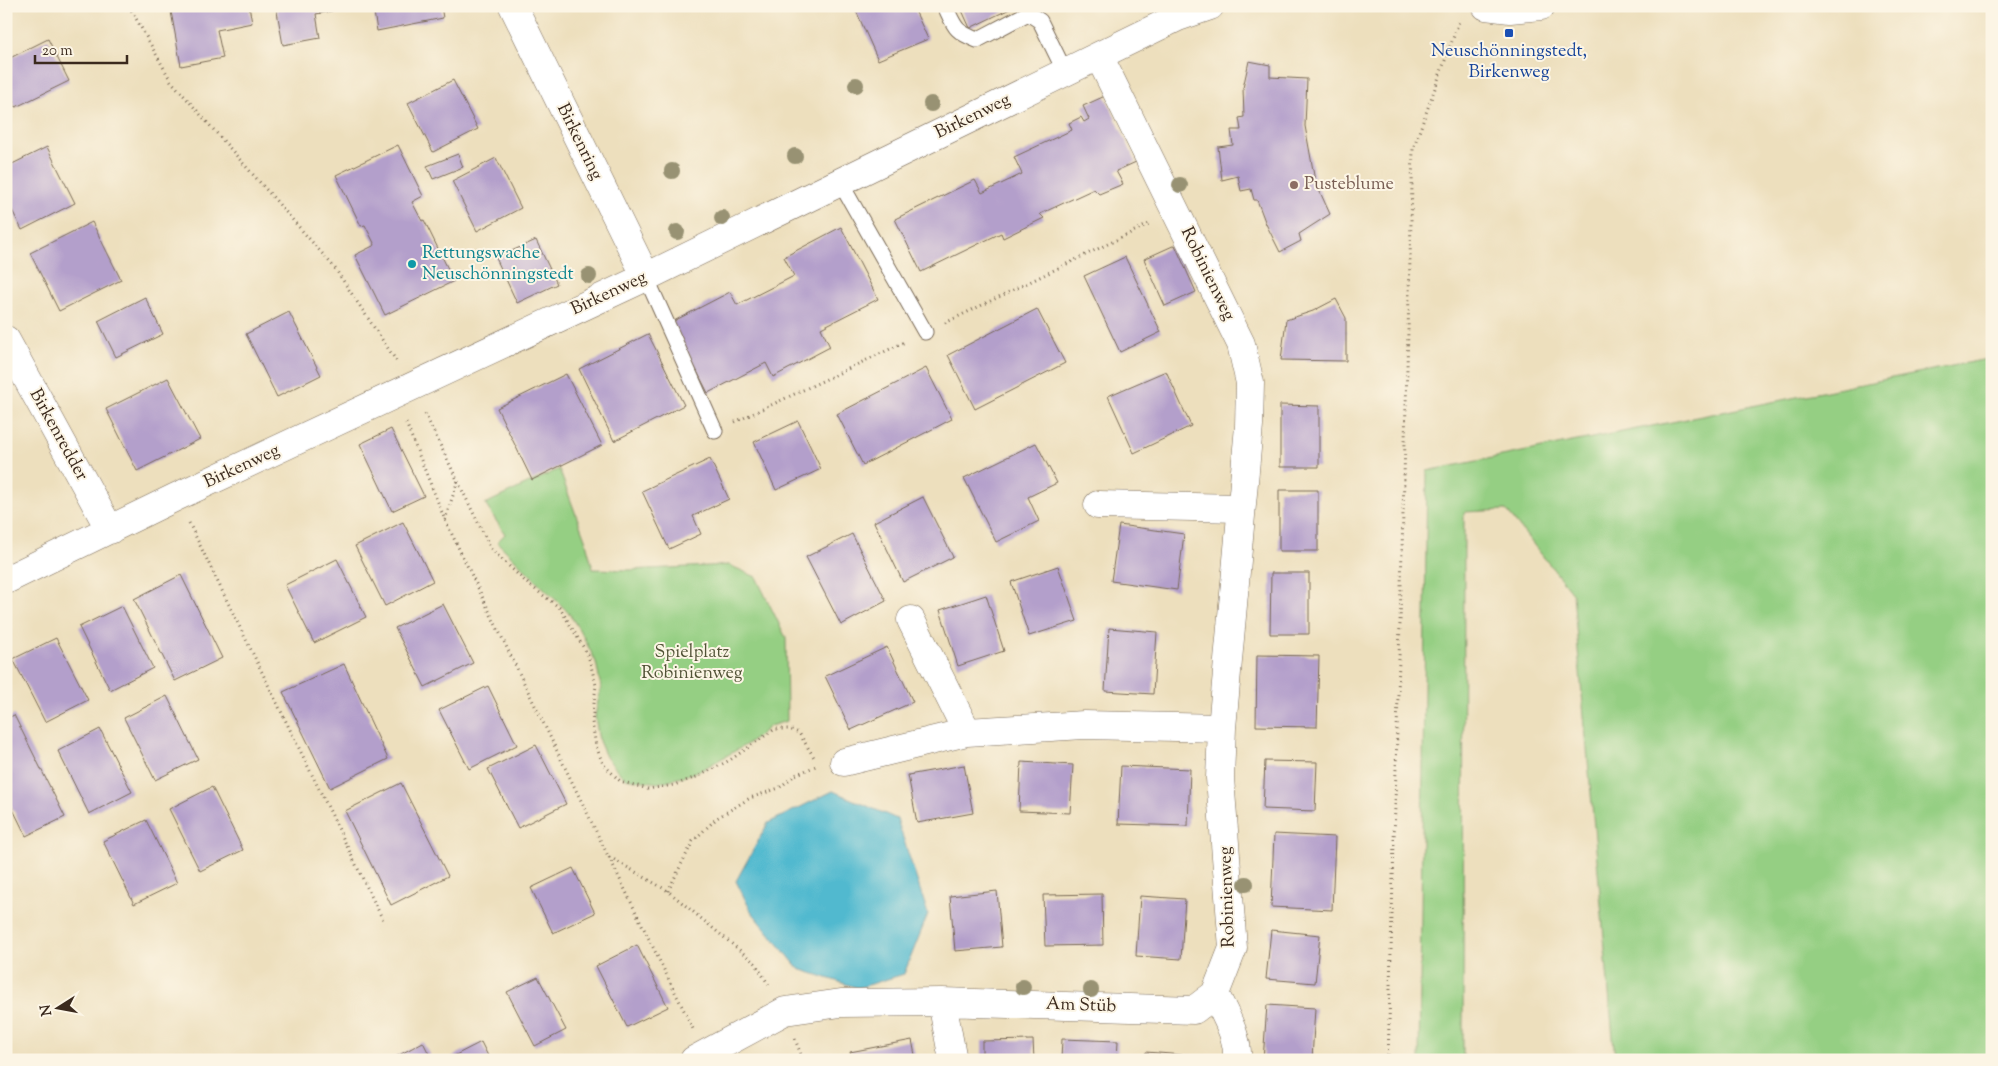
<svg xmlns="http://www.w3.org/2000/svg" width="1998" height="1066" viewBox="0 0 1998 1066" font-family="'Sorts Mill Goudy',serif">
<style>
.green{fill:#95cf83;stroke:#687c50}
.water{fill:#51b9cf;stroke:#467276}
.building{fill:#b39fcb}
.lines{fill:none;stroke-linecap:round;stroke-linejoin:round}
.service-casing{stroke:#796956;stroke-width:17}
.minor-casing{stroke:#796956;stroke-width:29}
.path{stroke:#796956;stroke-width:3;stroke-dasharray:1 4;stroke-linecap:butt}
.service{stroke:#fff;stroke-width:15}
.minor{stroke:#fff;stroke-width:28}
.tree{fill:#989273}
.transit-dot{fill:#1a4fb4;stroke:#fcf5e5;stroke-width:2}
.education-dot{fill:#8d6e63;stroke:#fcf5e5;stroke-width:2}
.culture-dot{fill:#0f9aa8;stroke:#fcf5e5;stroke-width:2}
.labels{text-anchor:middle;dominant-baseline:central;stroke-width:4;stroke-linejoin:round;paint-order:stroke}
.transit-label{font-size:18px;fill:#164399;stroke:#fcf5e5}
.street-label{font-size:18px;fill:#3b2a1e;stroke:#fcf5e5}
.education-label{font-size:18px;fill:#785e54;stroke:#fcf5e5;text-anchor:start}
.culture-label{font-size:18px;fill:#0d838f;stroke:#fcf5e5;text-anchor:start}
.park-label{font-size:18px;fill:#525337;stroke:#fcf5e5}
</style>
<rect width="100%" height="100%" fill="#fcf5e5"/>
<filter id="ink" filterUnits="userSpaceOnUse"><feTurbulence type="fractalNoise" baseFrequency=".02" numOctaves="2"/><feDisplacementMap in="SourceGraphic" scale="10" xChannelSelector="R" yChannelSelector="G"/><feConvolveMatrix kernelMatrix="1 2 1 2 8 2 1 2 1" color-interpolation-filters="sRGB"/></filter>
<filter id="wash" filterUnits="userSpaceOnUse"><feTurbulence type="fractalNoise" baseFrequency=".0096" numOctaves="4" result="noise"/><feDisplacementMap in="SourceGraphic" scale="20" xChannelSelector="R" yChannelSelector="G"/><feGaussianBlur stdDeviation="1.12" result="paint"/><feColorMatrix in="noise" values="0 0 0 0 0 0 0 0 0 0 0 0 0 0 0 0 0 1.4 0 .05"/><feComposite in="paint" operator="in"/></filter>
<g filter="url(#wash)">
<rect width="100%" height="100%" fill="#eddfbd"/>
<path class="green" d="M1992,358V1060H1615L1573,594L1506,510L1464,512L1463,1060H1419L1427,471Z
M559,469L585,539L593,569L629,570L729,565L756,577L786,638L787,721L770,726L751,742L703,769L682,777L658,783L624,778L606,757L599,741L595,716L601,687L596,662L583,636L569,613L497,542L505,534L485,504Z"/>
<path class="water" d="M833,791L897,819L928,914L904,974L858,988L799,969L751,911L736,881L768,823Z"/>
<g id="blocks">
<path class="building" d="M170,6H249L252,23L217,30L223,58L181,66Z
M276,6H331L332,11L316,14L320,38L283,45Z
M373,6H441L443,18L377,31Z
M854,6H913L928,39L878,60Z
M960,6H1016L970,28Z
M48,39L69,81L16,107L6,88V60Z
M1249,61L1270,65V77L1307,79L1305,126L1315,181L1330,214L1299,234L1301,241L1280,252L1266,224L1257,200H1254L1251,189L1241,191L1238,176L1222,180L1218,147L1233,145L1231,130H1241L1239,118L1244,117L1243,88Z
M453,80L478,129L433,152L408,103Z
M1105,96L1136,162L1116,171L1123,184L1099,194L1094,189L1040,214L1044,218L1003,238L1001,233L921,272L895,219L975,180L982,193L1022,174L1014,157L1072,130L1069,123L1081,117L1084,122L1089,119L1083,106Z
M398,145L423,196L412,202L422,221L424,220L454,281L385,315L355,255L375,245L365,225L361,226L336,175Z
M47,147L75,203L22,230L6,198V167Z
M458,154L463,167L433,179L427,166Z
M496,158L521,208L477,231L452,181Z
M92,222L121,280L59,311L30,253Z
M841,227L878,299L821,328L830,347L773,377L766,363L708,393L672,322L730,292L737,305L794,276L784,257Z
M536,240L557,284L517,303L496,258Z
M1175,245L1196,292L1165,306L1144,259Z
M1125,257L1161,332L1120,352L1084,276Z
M145,297L163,334L116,357L98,321Z
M1336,299L1346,318V361L1281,360L1286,320L1313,311Z
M1037,309L1065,363L975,409L948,355Z
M289,312L321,375L277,397L246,334Z
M648,334L684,405L614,441L579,369Z
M926,368L952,419L863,465L837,414Z
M1166,371L1191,426L1134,453L1108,396Z
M566,374L602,445L532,480L497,408Z
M168,378L200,439L137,471L106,409Z
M1280,405L1319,406V467H1280Z
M798,421L821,469L776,490L754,442Z
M391,429L424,496L392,511L360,444Z
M1036,443L1057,483L1028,497L1039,521L996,542L964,478Z
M710,459L729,499L693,516L701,534L669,549L642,491Z
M1279,490H1318V551H1279Z
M923,497L953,557L903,582L874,522Z
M403,522L433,581L385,606L355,546Z
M1119,525L1184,534L1177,590L1111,581Z
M852,534L886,601L841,625L806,557Z
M337,559L366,617L314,643L285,585Z
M1058,566L1077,621L1029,636L1011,582Z
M1271,573H1309V634H1270Z
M181,575L222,658L175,681L134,599Z
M986,595L1004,651L958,666L940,610Z
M443,604L473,663L425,687L395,628Z
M122,606L153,668L110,690L79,627Z
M1109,628L1157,632L1153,694L1105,691Z
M56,638L88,700L45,722L13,659Z
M887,647L913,702L851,730L825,676Z
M1257,655L1319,656L1317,727L1256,726Z
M344,664L388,759L330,788L283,692Z
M488,686L517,745L469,769L439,710Z
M167,696L198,759L155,780L124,718Z
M14,715L65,817L26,836L6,795V719Z
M100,729L132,792L89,814L58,751Z
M536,745L566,804L518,828L488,769Z
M1265,761L1317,762L1315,811L1263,809Z
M1021,762L1073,765L1070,813L1019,811Z
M964,765L973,813L917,823L908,775Z
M1121,766L1190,769L1188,826L1118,824Z
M401,783L448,876L391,905L345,811Z
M212,787L243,850L200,871L169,809Z
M146,820L177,883L134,904L103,841Z
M1274,834L1335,837L1332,910L1271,907Z
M573,868L595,913L553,933L531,888Z
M997,891L1002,947L955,951L950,896Z
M1102,894L1103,945L1045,946L1043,895Z
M1140,896L1185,899L1181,959L1136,956Z
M1271,930L1320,935L1315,983L1266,979Z
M637,945L668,1007L627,1027L596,966Z
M538,977L566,1030L535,1046L507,992Z
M1267,1005L1315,1008L1312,1060H1263Z
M1062,1039L1118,1041L1117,1060H1061Z
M912,1040L916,1060H852L850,1052Z
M1033,1040L1034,1060H982V1041Z
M423,1042L432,1060H390Z
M481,1042L490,1060H446Z
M1146,1052L1195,1056V1060H1145Z"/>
</g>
</g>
<g filter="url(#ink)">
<use href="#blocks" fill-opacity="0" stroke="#796956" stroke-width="1"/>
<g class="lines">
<defs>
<path id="service" d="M945,6C955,27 954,31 977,40L1028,13L1040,21L1065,72
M840,182L925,332
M646,277L715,431"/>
<path id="minor" d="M513,6L646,277
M1486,6L1510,9L1541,6
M1099,56L1241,344L1250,383L1249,426L1222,728L1220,778L1233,948L1215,994C1224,1013 1239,1037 1237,1060
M6,340L110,530
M1098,505L1240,508
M6,580L176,497L646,277L1178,17L1210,6
M911,620L967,732
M844,762L967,732L1084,725L1222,728
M942,1002L953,1060
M694,1060L785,1011L841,1003L942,1002L1194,1010L1215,994"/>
</defs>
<use href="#service" class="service-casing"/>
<use href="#minor" class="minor-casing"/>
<path class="path" d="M129,6L171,81L334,267L397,362
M945,323L1149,224
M425,414L491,549L528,584L560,608L588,655L596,685L592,722L596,746L603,764L620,781L648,789L674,785L699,776L730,760L775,729H789L799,733L815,759
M735,422L905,342
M406,423L445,520L608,856L668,891L755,963L770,987
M445,520L458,480
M189,523L384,922
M609,857L693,1029
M668,891L693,841L717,818L750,798L779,788L795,775L816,766
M795,1039L803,1060
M1388,1060L1413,149L1460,19"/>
<use href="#service" class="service"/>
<use href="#minor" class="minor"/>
</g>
<g class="tree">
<circle cx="856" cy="85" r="8"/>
<circle cx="931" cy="104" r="8"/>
<circle cx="795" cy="156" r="8"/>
<circle cx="672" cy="171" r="8"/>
<circle cx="1180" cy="185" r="8"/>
<circle cx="722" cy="218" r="8"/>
<circle cx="677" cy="232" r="8"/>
<circle cx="589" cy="276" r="8"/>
<circle cx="1246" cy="884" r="8"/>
<circle cx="1023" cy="987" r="8"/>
<circle cx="1091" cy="990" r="8"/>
</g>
</g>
<rect class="transit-dot" x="1504" y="28" width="10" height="10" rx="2.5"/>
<circle class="education-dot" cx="1294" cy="185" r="5"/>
<circle class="culture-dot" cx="412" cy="264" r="5"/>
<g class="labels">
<g class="transit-label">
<text x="1509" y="52">Neuschönningstedt,<tspan x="1509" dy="21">Birkenweg</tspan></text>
</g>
<g class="street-label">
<text transform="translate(973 117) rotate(-26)">Birkenweg</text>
<text transform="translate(579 142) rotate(64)">Birkenring</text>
<text transform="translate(1207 274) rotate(64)">Robinienweg</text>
<text transform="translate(609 294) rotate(-25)">Birkenweg</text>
<text transform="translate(58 435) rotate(61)">Birkenredder</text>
<text transform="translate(242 467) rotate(-25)">Birkenweg</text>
<text transform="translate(1228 897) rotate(-92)">Robinienweg</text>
<text transform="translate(1081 1006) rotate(2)">Am Stüb</text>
</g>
<g class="education-label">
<text x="1304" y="185">Pusteblume</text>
</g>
<g class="culture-label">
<text x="422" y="254">Rettungswache<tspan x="422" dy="21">Neuschönningstedt</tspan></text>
</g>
<g class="park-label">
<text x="692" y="653">Spielplatz<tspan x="692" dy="21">Robinienweg</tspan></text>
</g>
</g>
<rect width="1998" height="1066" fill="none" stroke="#fcf5e5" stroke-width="25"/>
<g transform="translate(58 1008) rotate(259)" stroke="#fcf5e5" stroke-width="4" paint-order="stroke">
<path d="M0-4L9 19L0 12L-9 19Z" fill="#3b2a1e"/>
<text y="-8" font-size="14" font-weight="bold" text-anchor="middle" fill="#3b2a1e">N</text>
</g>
<path d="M35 55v8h92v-8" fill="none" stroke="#3b2a1e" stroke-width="2.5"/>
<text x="42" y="55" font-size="15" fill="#3b2a1e" stroke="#fcf5e5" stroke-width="4" paint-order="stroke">20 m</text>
</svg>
